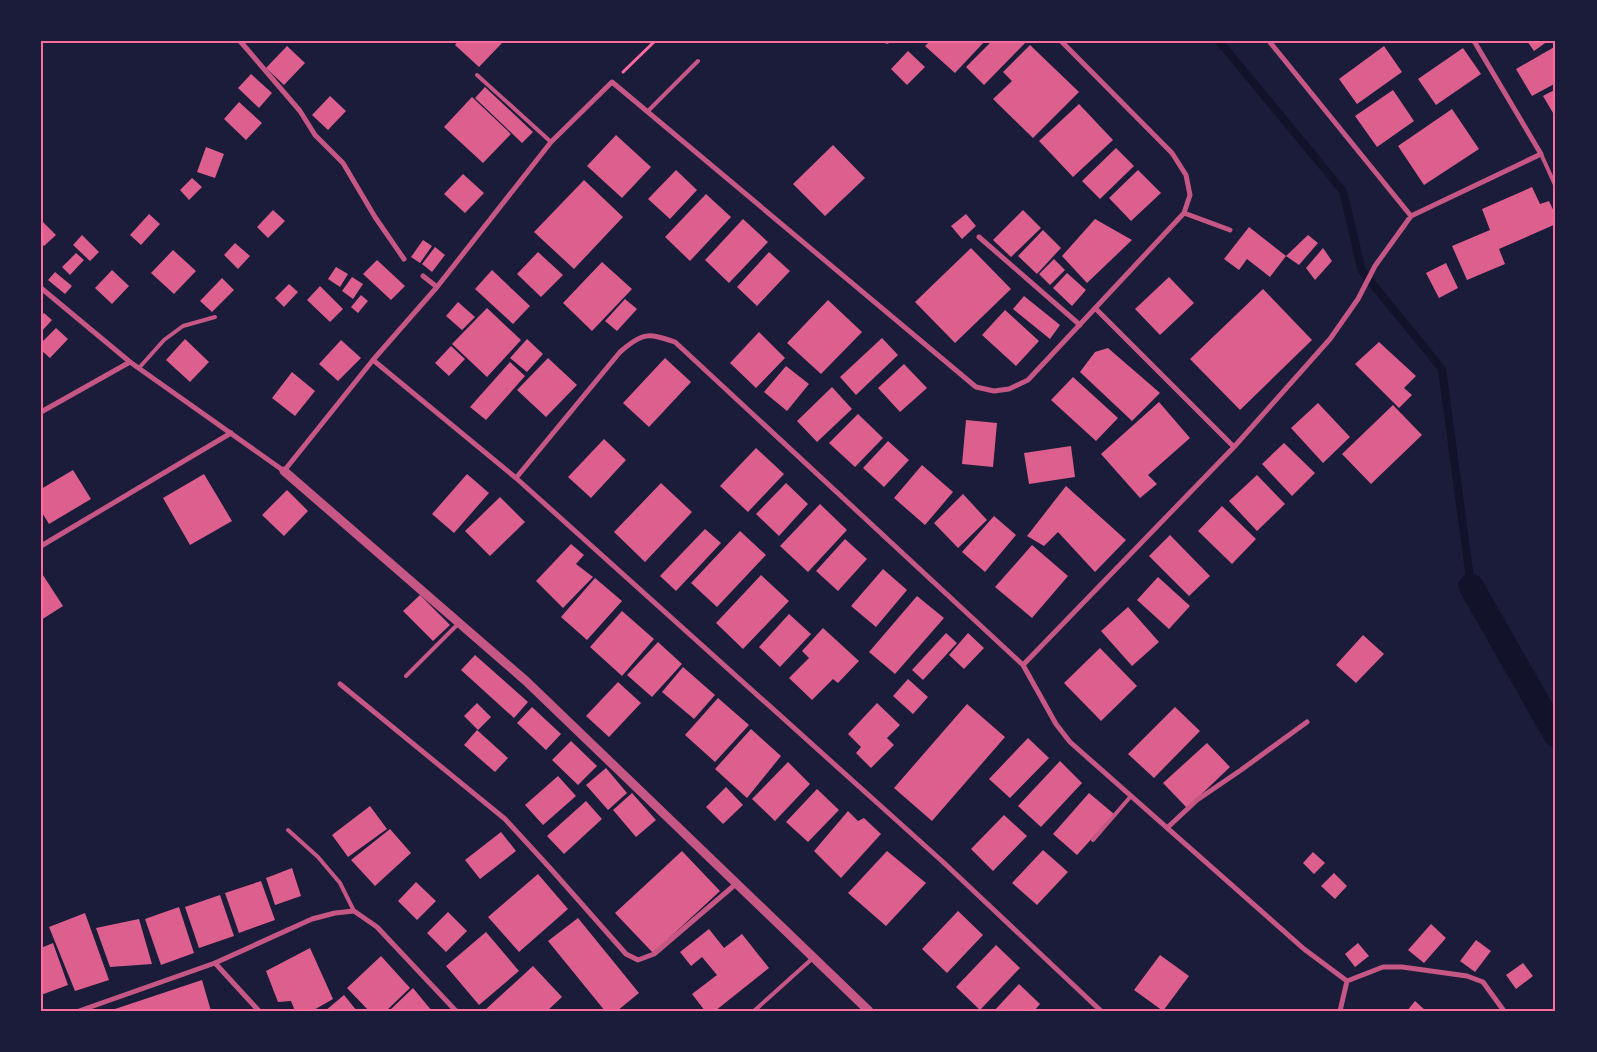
<svg xmlns="http://www.w3.org/2000/svg" width="1597" height="1052" viewBox="0 0 1597 1052" font-family="'Varela Round',sans-serif">
<style>
.lines{fill:none;stroke-linecap:round;stroke-linejoin:round}
.stream{stroke:#12122b;stroke-width:8}
.canal{stroke:#12122b;stroke-width:25}
.building{fill:#dd5f8e}
.path{stroke:#ff6b9d;stroke-width:3}
.service{stroke:#c65784;stroke-width:4}
.minor{stroke:#c65784;stroke-width:5}
.tertiary{stroke:#c65784;stroke-width:9}
.neatline{fill:none;stroke:#ff6b9d;stroke-width:2}
</style>
<rect width="100%" height="100%" fill="#1b1b3a"/>
<g class="lines">
<path class="stream" d="M1219,41L1343,191L1362,271L1442,369L1471,586"/>
<path class="canal" d="M1471,586L1556,735"/>
</g>
<path class="building" d="M458,41H502L503,42L479,67L455,45Z
M930,41H985L955,73L925,46Z
M992,41H1027L984,85L966,67Z
M1527,41H1548L1534,51Z
M1030,45L1079,92L1033,138L993,99L1012,81L1003,72Z
M287,46L305,63L284,85L266,68Z
M1384,46L1402,72L1357,104L1339,79Z
M1556,46V83L1532,96L1516,69Z
M1463,48L1481,74L1436,105L1418,79Z
M908,51L925,67L907,85L891,69Z
M251,74L272,93L259,108L238,88Z
M485,87L533,132L522,143L475,98Z
M1556,89V118L1543,96Z
M1393,90L1414,121L1377,147L1355,116Z
M330,96L346,111L328,130L312,115Z
M472,97L511,134L483,163L444,127Z
M239,102L262,123L246,140L224,119Z
M1079,104L1113,140L1073,177L1039,141Z
M1452,109L1479,149L1424,185L1398,146Z
M616,135L651,167L622,198L587,166Z
M833,145L865,178L825,216L793,184Z
M206,147L224,154L215,178L197,172Z
M1116,148L1134,166L1100,199L1082,181Z
M676,170L697,190L670,219L648,199Z
M1138,170L1161,193L1131,221L1109,198Z
M463,174L484,193L465,213L444,194Z
M192,178L202,187L189,200L180,190Z
M584,180L623,217L574,269L534,232Z
M1532,187L1540,204L1549,201L1556,216V224L1499,249L1505,264L1467,280L1452,246L1490,230L1482,209Z
M706,194L731,217L690,261L665,237Z
M273,210L285,221L268,238L257,227Z
M1023,210L1041,228L1011,257L993,240Z
M149,214L160,224L141,245L130,235Z
M966,214L976,226L962,239L951,226Z
M743,219L768,242L729,283L705,260Z
M1095,219L1132,240L1087,283L1062,256Z
M41,220L56,235L44,246L41,243Z
M1249,227L1286,256L1270,277L1247,259L1239,270L1224,259Z
M1043,230L1061,248L1037,274L1018,256Z
M82,235L99,252L90,261L73,245Z
M1308,235L1318,243L1299,265L1286,256Z
M423,240L432,246L420,263L411,257Z
M235,243L250,256L238,269L224,255Z
M435,247L445,255L432,272L422,264Z
M971,248L1011,289L955,343L915,302Z
M1323,248L1332,261L1315,280L1306,268Z
M173,250L196,271L174,294L151,273Z
M538,252L563,275L541,297L517,274Z
M769,252L790,271L757,306L737,287Z
M76,253L84,260L70,275L62,267Z
M1054,259L1065,270L1050,285L1039,274Z
M377,260L405,286L391,300L363,274Z
M602,262L632,289L592,331L563,303Z
M1446,263L1458,288L1439,298L1426,273Z
M336,267L348,274L340,287L328,279Z
M112,270L129,286L112,304L95,288Z
M492,270L530,306L513,324L475,289Z
M55,272L72,286L65,294L48,280Z
M1067,273L1086,290L1072,306L1053,288Z
M352,277L363,284L353,299L342,291Z
M1169,277L1194,303L1160,335L1135,309Z
M222,278L234,290L212,312L200,301Z
M289,284L298,292L284,307L275,298Z
M320,286L343,309L330,322L307,300Z
M1263,289L1312,340L1240,410L1190,359Z
M361,295L368,301L358,313L351,307Z
M1024,296L1060,325L1050,339L1013,309Z
M625,299L637,309L617,331L605,321Z
M828,300L862,332L821,374L787,343Z
M458,302L475,317L462,330L446,316Z
M487,308L521,340L487,377L452,344Z
M1005,310L1039,341L1016,366L982,335Z
M44,313L52,320L41,332V316Z
M56,328L68,339L50,358L41,350V343Z
M759,332L785,358L756,388L730,363Z
M882,338L898,355L856,395L840,377Z
M185,339L209,362L190,382L166,360Z
M527,339L543,354L527,372L510,358Z
M341,340L361,358L338,381L319,364Z
M1379,342L1416,376L1404,388L1412,395L1399,408L1355,364Z
M451,346L465,359L449,376L435,363Z
M1108,348L1160,393L1132,421L1080,372L1095,352Z
M548,358L577,385L546,417L517,390Z
M665,358L691,382L649,427L623,403Z
M510,362L525,376L486,420L470,407Z
M904,364L927,388L900,412L878,388Z
M786,366L809,384L787,411L764,392Z
M292,372L315,391L295,416L272,398Z
M1073,377L1118,418L1096,441L1051,400Z
M832,387L852,409L817,442L797,421Z
M1159,402L1190,438L1148,475L1157,484L1140,498L1101,454Z
M1318,403L1350,437L1323,463L1291,428Z
M1393,405L1422,435L1371,484L1342,454Z
M858,414L883,438L855,467L829,443Z
M966,420L997,423L993,467L962,464Z
M604,439L626,460L591,498L568,477Z
M888,441L909,460L884,487L863,468Z
M1284,443L1315,473L1292,496L1262,464Z
M1071,446L1075,477L1029,484L1024,453Z
M756,448L784,474L748,512L720,486Z
M922,465L953,492L925,525L894,498Z
M73,470L91,499L49,524L41,511V489Z
M204,474L232,521L190,545L163,498Z
M467,474L489,493L454,533L432,514Z
M1257,475L1285,504L1257,531L1229,501Z
M661,483L692,512L645,562L614,532Z
M786,483L808,504L779,536L756,514Z
M1066,486L1126,540L1095,572L1058,532L1044,546L1027,536Z
M287,490L308,511L284,536L262,515Z
M963,494L987,520L958,548L934,523Z
M500,497L525,522L490,556L465,531Z
M820,504L847,530L808,572L780,546Z
M1222,506L1256,539L1232,564L1198,531Z
M994,516L1016,535L985,572L962,552Z
M705,529L721,543L676,591L660,576Z
M740,531L766,555L717,607L691,583Z
M1170,535L1210,576L1189,596L1149,556Z
M845,539L867,559L838,591L816,571Z
M571,544L584,555L576,564L593,577L563,608L536,581Z
M1032,545L1068,576L1032,618L995,587Z
M883,569L907,590L876,627L851,606Z
M41,572L63,606L41,620Z
M761,575L789,601L743,649L716,623Z
M1158,577L1190,606L1169,629L1137,600Z
M595,578L622,601L587,640L561,617Z
M420,595L450,625L433,641L403,611Z
M917,596L944,618L895,674L869,652Z
M1128,607L1159,642L1132,666L1101,631Z
M622,611L654,639L622,676L590,647Z
M789,614L811,634L780,667L759,647Z
M823,628L859,661L838,683L833,679L812,700L789,678L809,658L802,651Z
M946,633L957,643L923,680L912,670Z
M968,633L984,648L964,669L949,655Z
M1363,635L1384,654L1356,683L1336,665Z
M658,642L682,664L652,697L627,675Z
M1100,648L1137,686L1101,721L1064,683Z
M475,655L528,702L514,718L461,670Z
M683,667L715,695L694,719L662,692Z
M908,679L928,697L913,714L893,696Z
M618,682L641,703L609,737L586,716Z
M718,698L749,725L715,762L685,735Z
M477,703L491,717L478,730L464,716Z
M877,703L900,725L887,738L894,745L871,768L856,753L861,747L848,734Z
M967,704L1005,737L932,821L894,788Z
M532,707L561,734L546,750L517,723Z
M1175,707L1200,731L1154,778L1128,754Z
M751,729L781,756L747,798L715,769Z
M477,730L508,758L495,772L464,745Z
M1028,738L1049,758L1010,798L989,779Z
M571,741L597,766L578,785L552,760Z
M1207,743L1230,767L1187,808L1163,783Z
M1060,761L1082,783L1041,827L1018,806Z
M788,762L810,784L775,821L752,799Z
M606,768L627,793L608,810L586,785Z
M558,776L576,796L543,825L525,805Z
M726,787L743,805L723,824L706,807Z
M817,789L839,810L808,842L786,822Z
M632,793L656,820L636,837L613,810Z
M1089,793L1114,814L1077,855L1053,834Z
M586,801L602,819L564,854L547,836Z
M370,806L387,829L348,857L332,835Z
M848,811L858,821L864,818L881,834L841,878L814,851Z
M1004,815L1027,836L993,871L971,849Z
M390,829L411,853L375,886L351,860Z
M501,832L516,851L480,879L465,860Z
M1043,850L1068,872L1037,905L1012,883Z
M682,851L720,891L653,953L615,913Z
M887,851L926,883L886,926L848,893Z
M1313,852L1325,863L1314,874L1303,863Z
M292,868L301,896L275,905L266,878Z
M1334,873L1347,886L1335,899L1321,886Z
M538,874L568,909L519,952L488,917Z
M261,881L275,920L239,933L225,893Z
M416,882L436,901L417,920L398,901Z
M220,895L234,936L199,948L185,907Z
M179,907L194,953L161,965L145,919Z
M958,911L983,935L947,973L922,949Z
M448,912L467,931L446,952L427,933Z
M85,913L109,980L75,991L49,927Z
M578,918L639,993L617,1011H605L548,941Z
M139,919L152,964L110,967L96,928Z
M1431,924L1446,938L1424,963L1408,950Z
M709,929L724,948L742,934L769,968L715,1011H705L692,994L717,975L702,957L691,966L680,952Z
M486,932L519,971L479,1005L446,966Z
M1476,940L1491,951L1475,972L1460,961Z
M53,943L68,985L41,995V948Z
M1358,943L1369,956L1355,967L1345,954Z
M996,945L1020,968L980,1010L956,987Z
M310,948L333,999L312,1011H295L291,1001L278,1002L266,971Z
M1160,955L1189,976L1163,1011L1134,990Z
M381,956L410,988L386,1011H369L347,988Z
M1523,963L1533,976L1516,989L1506,975Z
M533,966L562,997L547,1011H486L485,1010Z
M202,980L211,1011H112V1010Z
M1019,984L1040,1004L1034,1011H994Z
M413,988L432,1011H389Z
M344,995L357,1011H325Z
M1415,1001L1426,1011H1407Z"/>
<g class="lines">
<path class="path" d="M623,72L655,41"/>
<path class="service" d="M887,42V41
M477,75L551,142
M648,111L698,61
M1541,154L1556,187
M139,368L164,340L183,326L215,317
M406,676L458,624
M288,830L318,857L340,883L354,911
M1093,840L1131,796
M754,1011L814,957"/>
<path class="minor" d="M240,41L300,111L315,135L343,163L375,217L404,259
M1269,41L1411,216
M1184,213L1230,230
M979,237L1080,325
M423,276L437,287
M41,288L130,362L284,471L373,360L437,287L551,142L612,82L976,387L994,391L1009,389L1028,380L1184,213L1190,195L1186,175L1172,153L1061,41
M1095,308L1234,447
M373,360L516,478L943,862L1101,1011
M41,412L130,362
M516,478L620,352C643,332 648,333 675,342L1023,665L1056,724L1070,742L1304,949L1347,981L1383,967H1402L1467,976L1483,982L1504,1011
M41,546L231,433
M1023,665L1234,447L1330,339L1358,299L1375,266L1411,216L1541,154L1474,41
M340,684L505,819L550,868L626,954L638,960L654,954L737,883
M1167,828L1197,800L1241,770L1307,722
M215,963L259,1011
M79,1011L215,963L312,919L335,913L354,911L377,927L456,1011
M1340,1011L1347,981"/>
<path class="tertiary" d="M284,471L526,681L869,1011"/>
</g>
<rect width="1597" height="1052" fill="none" stroke="#1b1b3a" stroke-width="85"/>
<rect x="42" y="42" width="1512" height="968" class="neatline"/>
</svg>
